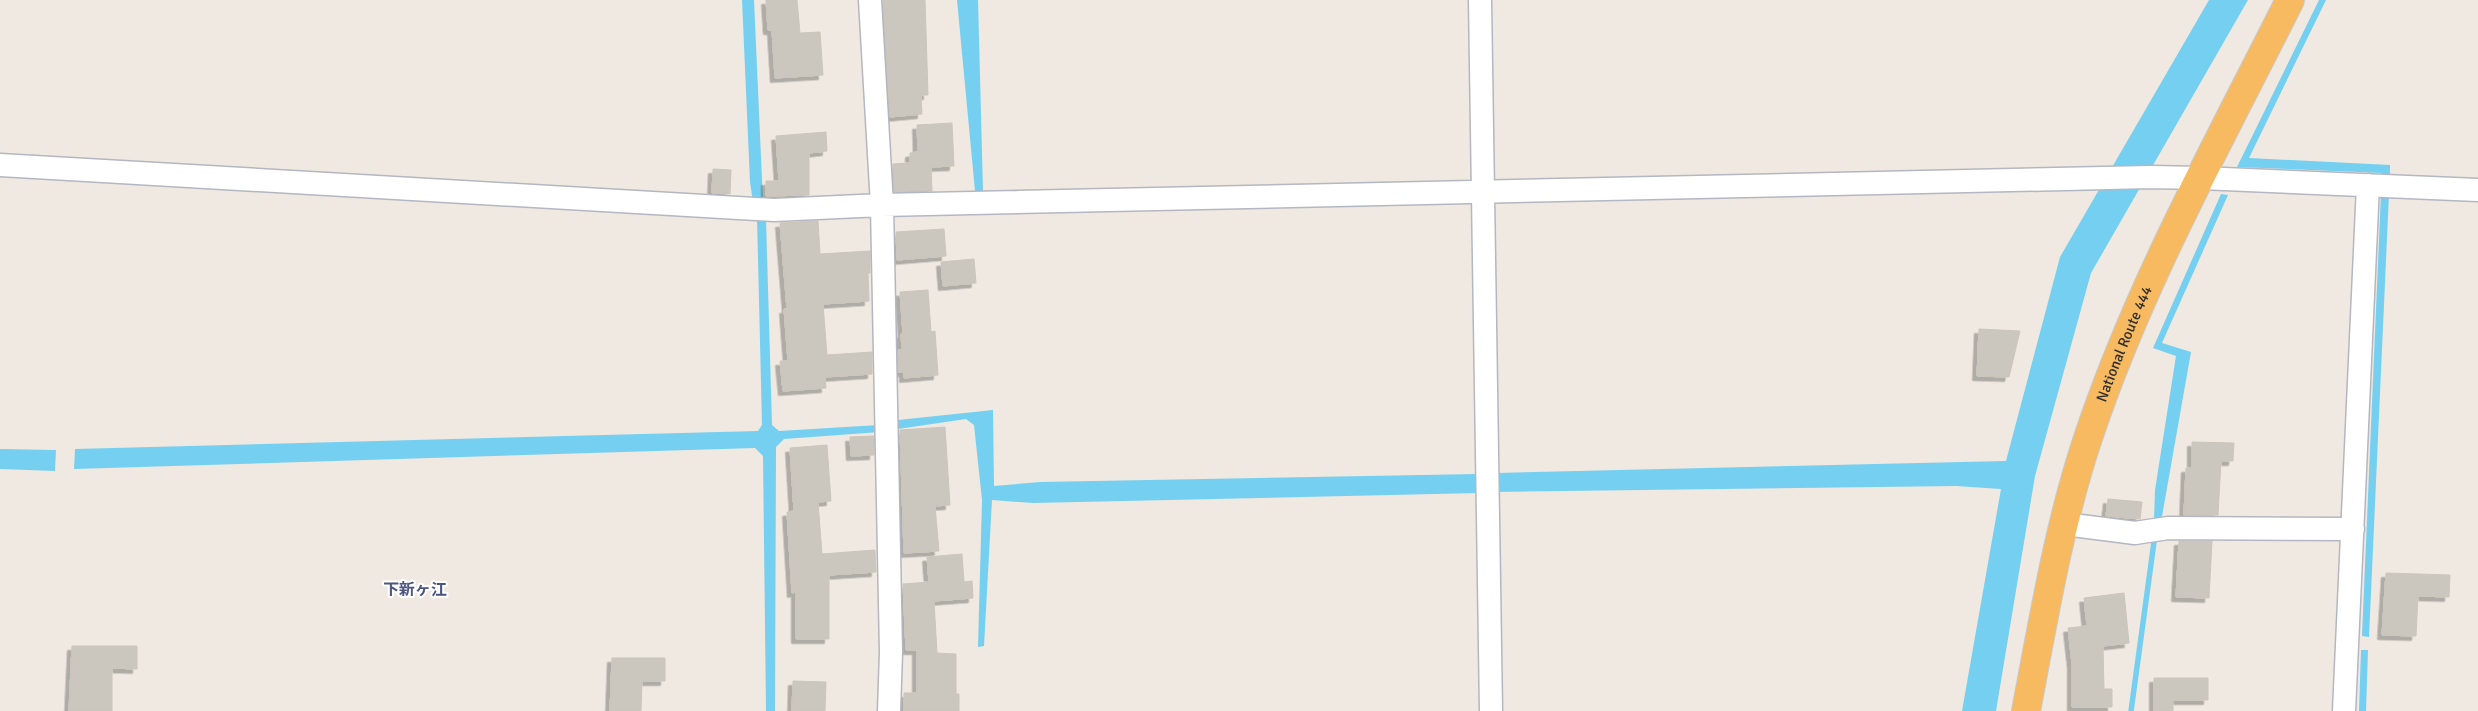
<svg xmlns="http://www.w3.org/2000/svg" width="2478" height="711" viewBox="0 0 2478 711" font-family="Signika,'Noto Sans JP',sans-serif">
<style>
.water{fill:#75cff0}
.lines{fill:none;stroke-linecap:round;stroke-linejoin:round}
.stream{stroke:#75cff0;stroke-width:5.5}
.building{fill:#cbc7bf;stroke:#cbc5ba;filter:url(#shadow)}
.minor-casing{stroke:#b4b7c1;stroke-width:25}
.trunk-casing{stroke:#c9c9c9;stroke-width:30}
.minor{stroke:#fff;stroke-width:22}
.trunk{stroke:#f8ba60;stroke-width:28}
.labels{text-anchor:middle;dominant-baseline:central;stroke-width:4;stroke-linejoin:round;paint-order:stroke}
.street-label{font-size:15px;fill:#2e2e2e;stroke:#fff}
.neighbourhood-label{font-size:16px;font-weight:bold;fill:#4d5680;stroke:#fff}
</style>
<defs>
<filter id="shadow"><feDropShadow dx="-4.5" dy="4.5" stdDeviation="0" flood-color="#0004"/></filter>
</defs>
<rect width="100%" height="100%" fill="#efe9e1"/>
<path class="water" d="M742,0H754L763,202H753L750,182Z
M957,0H978L983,191H975Z
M2209,0H2248L2091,273L2035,476L1996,711H1962L2001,489L1956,486L1495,492V473L2006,461L2060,257Z
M2319,0H2326L2249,158L2390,165V179H2382V173L2237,167Z
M2381,193L2389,194L2369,637L2362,636Z
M2221,194L2228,195L2162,343L2191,352L2161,522L2154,521L2155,490L2176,356L2153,348Z
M757,217L766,219L772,425L779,431L879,425L880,432L784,439L776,447L775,711H766L763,456L755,448L74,469L75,449L758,431L762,425Z
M993,410L994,486L1040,482L1478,474L1479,493L1033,503L992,500L984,646L978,647L982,500L974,425L966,419L898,429V420Z
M0,449L56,450L55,471L0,469Z
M2361,650H2368L2366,711H2359Z"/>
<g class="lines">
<path class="stream" d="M2131,711L2154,542"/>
</g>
<path class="building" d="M766,0H797L800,33L820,32L823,75L775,78L772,30H768Z
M883,0H925L928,95H921L922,114L890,117Z
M952,123L954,166L931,167L932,191L894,192L893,164L910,163V153L918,152L917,125Z
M826,132L827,151L809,153V195L766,196V181H779L776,136Z
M713,169L731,170L730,194L712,193Z
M818,221L820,254L870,251V273H868L869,301L823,304L827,355L872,352V374L825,377L826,388L783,391L780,361H788L784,309H787L780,223Z
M944,229L946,256L897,260L896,232Z
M974,259L976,283L943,286L941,262Z
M928,290L931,332L935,331L938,375L904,378V372H898V350H902L901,334H903L900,292Z
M1979,329L2020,331L2009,377L1977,376Z
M945,427L950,505L935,506L939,551L904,553L900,430Z
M874,436V455L851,456L850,437Z
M2192,442L2234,443L2233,461H2221L2218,515H2184L2186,468H2192Z
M827,445L831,501L818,502L822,554L875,550L876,572L829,575V639H796V592L792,593L787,512L794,511L790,448Z
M2108,499L2142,502L2140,519L2106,516Z
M2179,541H2212L2209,598L2176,597Z
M962,554L964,582L972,581L973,598L934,601L937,653L956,654V694H959V711H904V693H917V650H906L903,584L929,582L927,557Z
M2386,573L2450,575L2449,597L2418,596L2416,636L2382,635Z
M2124,593L2129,643L2103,646L2104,689H2112V707H2072V664L2068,628L2087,626L2084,598Z
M72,646H137V669L112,668V711H69Z
M612,658H665V681H642L641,711H610Z
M2154,678H2208V700H2173V711H2154Z
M793,681L826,682L825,711H792Z"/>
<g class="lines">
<defs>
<path id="minor" d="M870,0L882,205L891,652L889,711
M1480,0L1491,711
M0,165L774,210L882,205L2151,177L2201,178L2478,190
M2065,524L2135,533L2168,528L2353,529
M2344,711L2368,185"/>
<g id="trunk">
<path id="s1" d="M2026,711C2043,622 2059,524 2088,438C2139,285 2218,144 2290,0"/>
</g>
</defs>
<use href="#minor" class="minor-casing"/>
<use href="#trunk" class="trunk-casing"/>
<use href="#minor" class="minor"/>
<use href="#trunk" class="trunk"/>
</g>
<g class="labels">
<g class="street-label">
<text stroke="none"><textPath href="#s1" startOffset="381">National Route 444</textPath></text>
</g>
<g class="neighbourhood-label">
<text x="415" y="590">下新ヶ江</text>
</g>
</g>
</svg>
